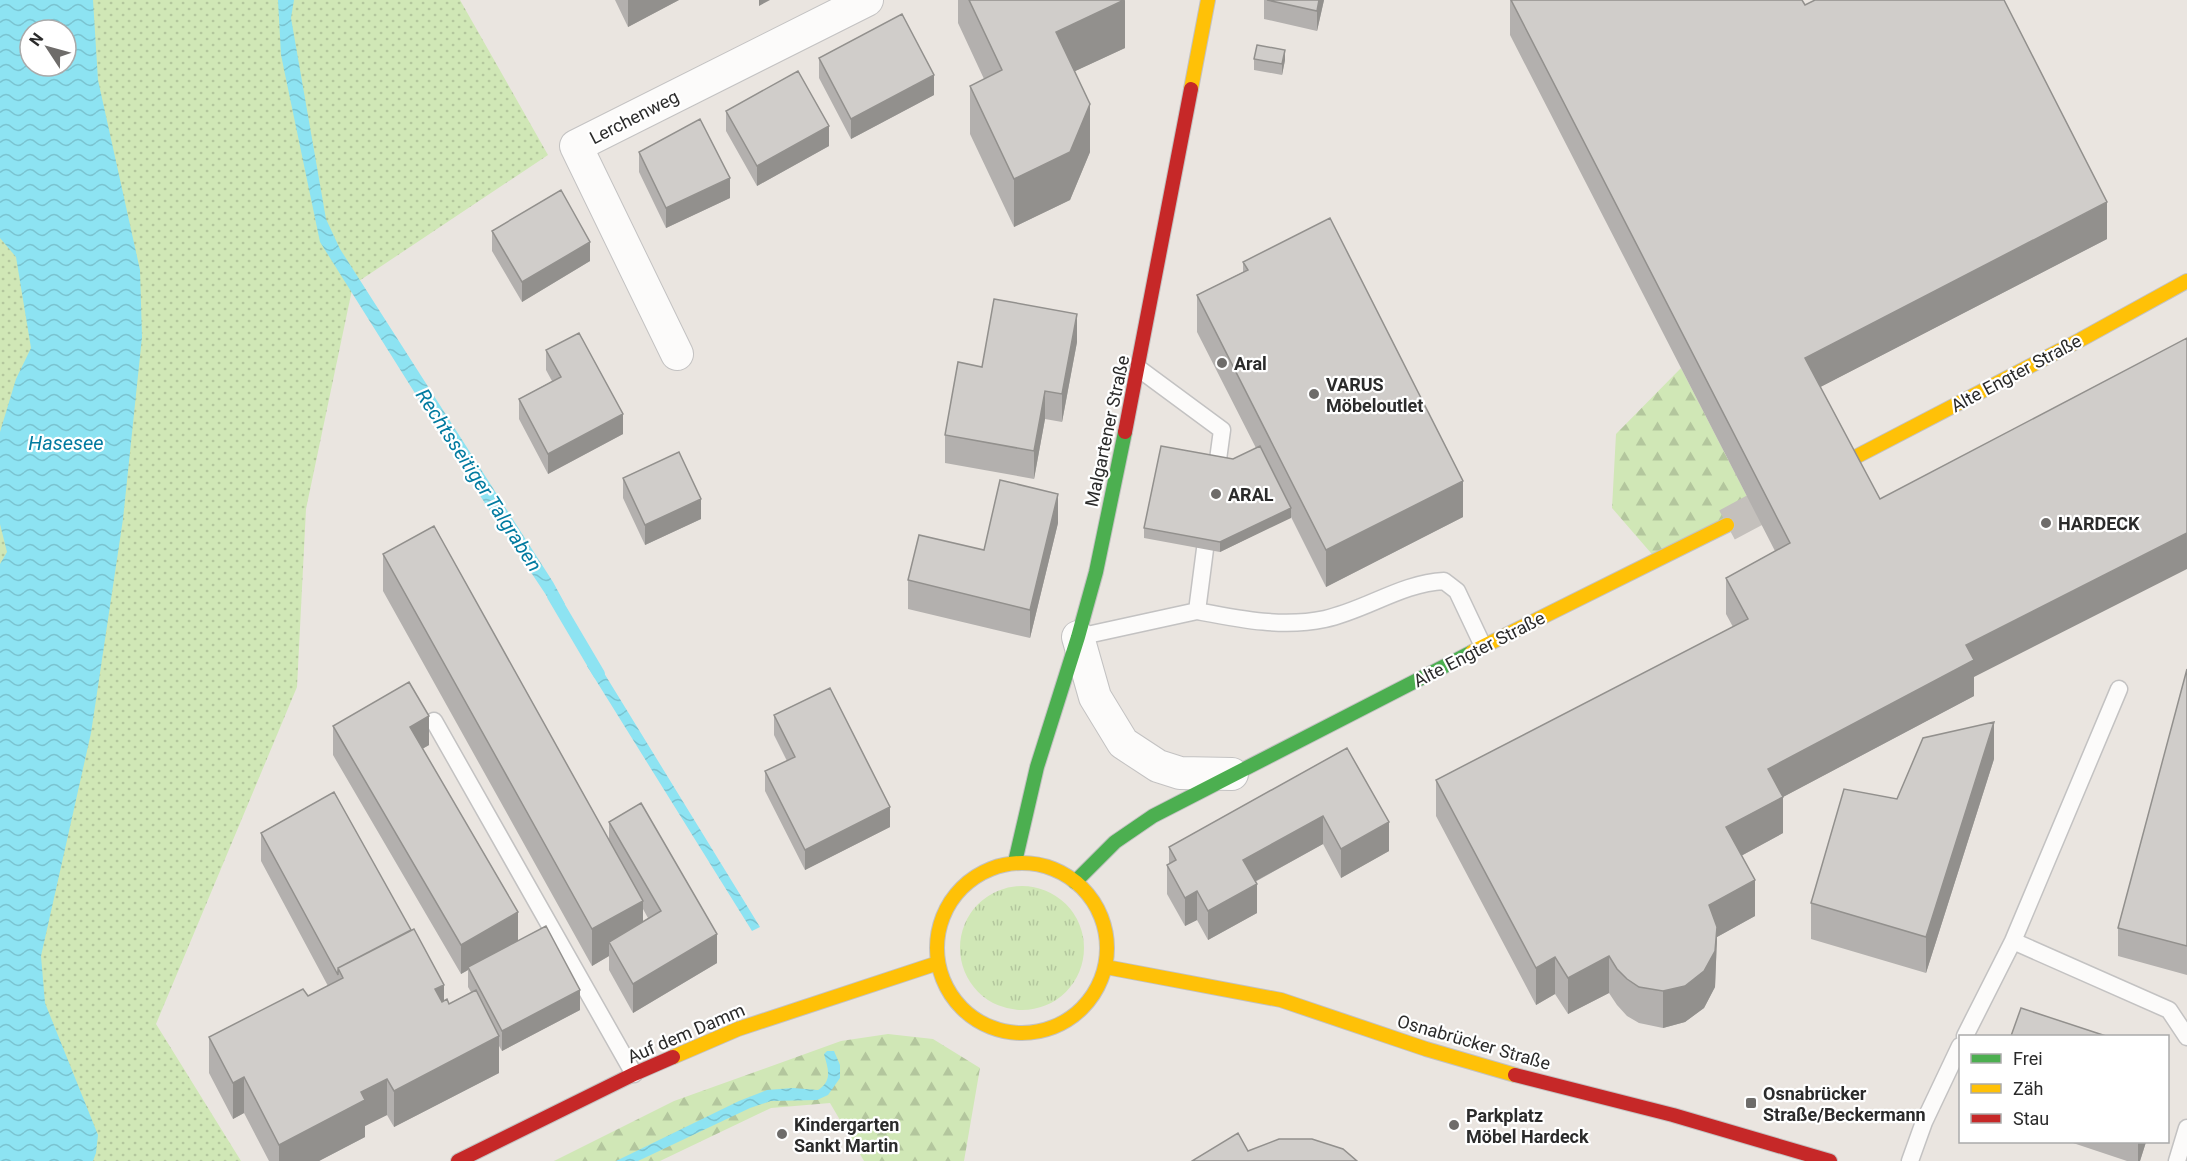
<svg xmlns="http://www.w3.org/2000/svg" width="2187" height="1161" viewBox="0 0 2187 1161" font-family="Roboto,sans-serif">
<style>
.grass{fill:url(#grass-tufts)}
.forest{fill:url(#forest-firs)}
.park{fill:url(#park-dots);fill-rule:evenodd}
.water{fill:url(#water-waves);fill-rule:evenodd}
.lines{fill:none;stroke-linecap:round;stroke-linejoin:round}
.stream{stroke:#8de3f2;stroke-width:12}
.secondary-tunnel{stroke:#c4c0bc;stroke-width:33;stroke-dasharray:33 16;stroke-linecap:butt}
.lane-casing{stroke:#c3c2c2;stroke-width:19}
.street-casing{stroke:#c3c2c2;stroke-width:34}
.fast-casing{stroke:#c3c2c2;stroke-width:16}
.slow-casing{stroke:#c3c2c2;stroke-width:16}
.jam-casing{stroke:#c3c2c2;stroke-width:16}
.lane{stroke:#fcfbfa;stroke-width:16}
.street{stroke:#fcfbfa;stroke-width:32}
.fast{stroke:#4caf50;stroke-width:14}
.slow{stroke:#ffc107;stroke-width:14}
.jam{stroke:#c62828;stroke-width:14}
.wall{fill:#b3b0ae;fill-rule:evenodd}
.shaded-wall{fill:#92908d}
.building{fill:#d0cdca;stroke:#92908d;stroke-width:1.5}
.poi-dot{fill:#6e6c6a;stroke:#fff;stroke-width:2}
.labels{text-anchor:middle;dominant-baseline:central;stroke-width:4.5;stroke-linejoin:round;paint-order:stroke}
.street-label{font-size:18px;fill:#2b2b2b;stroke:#fff}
.poi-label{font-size:18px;font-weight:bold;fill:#2b2b2b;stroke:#fff;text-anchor:start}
.water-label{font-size:20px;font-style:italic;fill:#027ba0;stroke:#fff}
</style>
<defs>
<pattern id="grass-tufts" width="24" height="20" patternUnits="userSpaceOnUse" patternTransform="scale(1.5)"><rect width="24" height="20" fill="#d0e7b6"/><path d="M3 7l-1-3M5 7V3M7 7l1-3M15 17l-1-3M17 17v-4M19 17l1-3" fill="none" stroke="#b3c69d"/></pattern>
<pattern id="forest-firs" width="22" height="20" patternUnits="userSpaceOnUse" patternTransform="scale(1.5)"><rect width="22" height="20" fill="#d0e7b6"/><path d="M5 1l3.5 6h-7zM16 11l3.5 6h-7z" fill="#b3c69d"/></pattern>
<pattern id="park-dots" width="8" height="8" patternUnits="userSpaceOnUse" patternTransform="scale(1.5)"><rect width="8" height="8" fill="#d0e7b6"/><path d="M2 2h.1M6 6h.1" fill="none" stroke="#b3c69d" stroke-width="1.8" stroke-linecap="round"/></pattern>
<pattern id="water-waves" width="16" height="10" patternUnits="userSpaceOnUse" patternTransform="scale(1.5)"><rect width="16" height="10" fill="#8de3f2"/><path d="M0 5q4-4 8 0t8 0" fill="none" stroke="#7ac3d0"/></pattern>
</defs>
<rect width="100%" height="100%" fill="#eae5e0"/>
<path class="grass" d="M960 948a62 62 0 1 1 124 0a62 62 0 1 1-124 0Z"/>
<path class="forest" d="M1681,368L1754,510L1657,560L1612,508L1616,434Z
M888,1034L933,1039L980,1068L964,1161H864L830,1103L771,1108L660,1161H554L674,1101L841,1041Z"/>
<path class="park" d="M0,0H460L548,155L353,285L306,509L297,687L156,1024L241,1161H0ZM30,30H66V66H30Z"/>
<path class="water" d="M0,0H93L98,80L140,270L142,337L123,519L91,733L41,956L45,1003L98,1135L96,1153L93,1161H0V564L7,552L0,524V432L16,379L31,348L16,257L0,238ZM30,30H66V66H30Z
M278,0H294L291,18L326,219L340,249L553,582L565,604L556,610L467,476L320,242L281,55Z
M596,660L760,927L752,931L587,666L591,661Z
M827,1051H834L840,1065V1078L828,1095L817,1100L771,1101L750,1108L638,1161H616L739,1101L767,1090L793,1088L818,1090C833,1080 828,1069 824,1054Z"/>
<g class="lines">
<path class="stream" d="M553,596L599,674"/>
<path class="secondary-tunnel" d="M1727,525L1794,489"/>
<defs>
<path id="lane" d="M1138,368L1222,430L1217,467
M1197,611C1239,619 1282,628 1325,619C1366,610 1402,583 1444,581L1457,591L1483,646
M1078,637L1197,611L1205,549
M434,721L634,1074
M2013,941L2169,1010L2187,1037
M1965,1036L2013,941L2119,689
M1910,1161L1924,1122L1960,1046
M2177,1161L2187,1128"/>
<path id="street" d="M677,354L576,146L867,0
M1078,637L1095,697L1123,743L1158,766L1180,773L1232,774"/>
<path id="fast" d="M1015,862L1037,767L1078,637L1096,572L1125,432
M1075,882L1115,842L1153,816L1472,652"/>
<path id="slow" d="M1191,89L1208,0
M1844,463L2080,340L2187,281
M1472,652L1727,525
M937 948a85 85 0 1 1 170 0a85 85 0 1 1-170 0Z
M1106,967L1281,1000L1426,1049L1515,1075
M673,1057L738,1029L938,963"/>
<path id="jam" d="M1125,432L1191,89
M1515,1075L1673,1115L1830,1161
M458,1161L634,1074L673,1057"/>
</defs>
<use href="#lane" class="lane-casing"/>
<use href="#street" class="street-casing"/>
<use href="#fast" class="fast-casing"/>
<use href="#slow" class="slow-casing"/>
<use href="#jam" class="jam-casing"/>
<use href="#lane" class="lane"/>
<use href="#street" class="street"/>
<use href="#fast" class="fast"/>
<use href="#slow" class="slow"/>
<use href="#jam" class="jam"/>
</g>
<path class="wall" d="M615,0H679L628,27Z
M958,0H1125V48L1075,71L1090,152L1070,200L1014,227L970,134V86L984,79L958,23Z
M1264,0H1324L1317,31L1264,19Z
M1510,0H1802L1805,5L2107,239L1820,387L1974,677V696L1783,797V833L1741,856L1755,916L1717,937L1715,987L1704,1008L1685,1022L1663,1028L1639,1023L1627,1016L1617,1005L1609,993L1568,1014L1555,994L1536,1005L1436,816V780L1733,627L1726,614V578L1775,551L1510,35Z
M819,58L934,95L851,139L819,78Z
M1254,59L1285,60L1282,75L1254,70Z
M726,111L829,146L757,186L726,131Z
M639,152L730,198L666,228L639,172Z
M492,231L590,261L522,302L492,251Z
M1243,262L1463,517L1326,587L1291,517L1220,552L1144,538V528L1233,459L1256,448L1197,332V295L1243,272Z
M1077,342L1062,422L1045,419L1034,479L945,463V435L982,367Z
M546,350L623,434L548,474L519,419V399L552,381L546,370Z
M623,478L701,519L645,545L623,498Z
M1058,523L1030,638L908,609V580L984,550Z
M383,554L609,840V822L717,963L633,1013L609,970V956L592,966L383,591ZM643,909L648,918L643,922Z
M2187,669V975L2118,956V928Z
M774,715L890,827L805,870L765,791V771L787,761L774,735Z
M333,726L429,745L422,749L518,941L580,1010L502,1051L499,1046V1073L394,1127L387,1115L365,1126V1137L319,1161H269L244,1113L233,1119L209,1073V1037L308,996L328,986L261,861V833L444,1001L449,1004L471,992L468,987V970L461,974L333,755Z
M1347,748L1389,851L1341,878L1323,844L1255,882L1257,913L1208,940L1197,920L1185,926L1167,894V865L1169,864V847Z
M1994,759L1926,973L1811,939V903L1897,799Z
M2070,1142H2146L2140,1161H2127Z"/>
<path class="shaded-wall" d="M628,0H679L628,27Z
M759,0H770L759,6Z
M1125,0V48L1056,80V32Z
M1319,0H1324L1317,31V11Z
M1285,50V60L1282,75V64Z
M934,75V95L851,139V119Z
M1090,104V152L1070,200L1014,227V179Z
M829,126V146L757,186V166Z
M730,178V198L666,228V208Z
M2107,202V239L1805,395V358Z
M590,242V261L522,302V282Z
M1077,314V342L1062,422V394Z
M1045,391V419L1034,479V451Z
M623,414V434L548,474V454Z
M1463,481V517L1326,587V550Z
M1058,494V523L1030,638V610Z
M701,499V519L645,545V525Z
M1291,508V518L1220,552V542Z
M2187,533V569L1974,677V696L1783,797V833L1726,864V827L1768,769L1966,645Z
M429,716V745L410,756V727Z
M1994,722V759L1926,973V937Z
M890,807V827L805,870V850Z
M1323,816V844L1243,888V860Z
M1389,822V851L1341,878V849Z
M1755,880V916L1717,937L1715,987L1704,1008L1685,1022L1663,1028V991L1709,905Z
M1257,884V913L1208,940V911Z
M1197,891V920L1185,926V898Z
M643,901V937L609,942V956L592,966V929Z
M518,912V941L468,967V970L461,974V945Z
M717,934V963L633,1013V984Z
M1609,956V993L1568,1014V978Z
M1555,957V994L1536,1005V968Z
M444,985V1022L435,989Z
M580,990V1010L502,1051V1031Z
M499,1036V1073L394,1127V1091Z
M244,1077V1113L233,1119V1083Z
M387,1079V1115L365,1126V1137L319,1161H279V1145L361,1092Z
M2138,1142H2146L2140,1161H2138Z"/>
<path class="building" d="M969,0H1124L1056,32L1090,104L1070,152L1014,179L970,86L1002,70Z
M1267,0H1319L1317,11Z
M1511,0H1802L1805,5L1815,0H2004L2107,202L1805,358L1880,499L2187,338V533L1966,645L1974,660L1768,769L1783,797L1726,827L1755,880L1709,905L1717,927L1715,951L1704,971L1685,986L1663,991L1639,987L1627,979L1617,969L1609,956L1568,978L1555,957L1536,968L1436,780L1748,619L1726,578L1790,543Z
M902,14L934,75L851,119L819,58Z
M1257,45L1285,50L1282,64L1254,59Z
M798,71L829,126L757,166L726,111Z
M700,119L730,178L666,208L639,152Z
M561,190L590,242L522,282L492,231Z
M1330,218L1463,481L1326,550L1197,295L1248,270L1243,262Z
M994,299L1077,314L1062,394L1045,391L1034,451L945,435L958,362L982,367Z
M579,333L623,414L548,454L519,399L561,377L546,350Z
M1161,446L1233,459L1260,446L1291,508L1220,542L1144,528Z
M679,452L701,499L645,525L623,478Z
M1000,480L1058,494L1030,610L908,580L919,535L984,550Z
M434,526L643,901L592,929L383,554Z
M2187,669V946L2118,928Z
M409,682L429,716L410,727L518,912L461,945L333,726Z
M830,688L890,807L805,850L765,771L795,757L774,715Z
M1994,722L1926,937L1811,903L1844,789L1897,799L1923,738Z
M1347,748L1389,822L1341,849L1323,816L1243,860L1257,884L1208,911L1197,891L1185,898L1167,865L1176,860L1169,847Z
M334,792L411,930L338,968V975L261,833Z
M641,803L717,934L633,984L609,942L661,911L609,822Z
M546,926L580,990L502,1031L468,967Z
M414,929L444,985L435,989L442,1002L447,999L449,1004L476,990L499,1036L394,1091L387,1079L361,1092L365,1100L279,1145L244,1077L233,1083L209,1037L303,989L308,996L343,978L338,968Z
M2021,1008L2106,1036H2011Z
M1238,1133L1248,1151L1279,1139H1312L1343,1149L1357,1161H1192Z"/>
<g class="poi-dot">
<circle cx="1222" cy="363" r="6"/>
<circle cx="1314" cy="394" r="6"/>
<circle cx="1216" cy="494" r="6"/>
<circle cx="2046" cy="523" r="6"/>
<rect x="1745" y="1097" width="12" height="12" rx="3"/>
<circle cx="1454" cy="1125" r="6"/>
<circle cx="782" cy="1134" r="6"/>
</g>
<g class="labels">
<g class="street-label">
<text transform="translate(634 117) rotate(-27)">Lerchenweg</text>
<text transform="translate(2016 373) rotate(-28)">Alte Engter Straße</text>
<text transform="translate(1107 431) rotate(-78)">Malgartener Straße</text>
<text transform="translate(1479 649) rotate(-27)">Alte Engter Straße</text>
<text transform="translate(686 1033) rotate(-23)">Auf dem Damm</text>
<text transform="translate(1474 1042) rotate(16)">Osnabrücker Straße</text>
</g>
<g class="poi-label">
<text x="1234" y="363">Aral</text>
<text x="1326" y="384">VARUS<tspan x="1326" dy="21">Möbeloutlet</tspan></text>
<text x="1228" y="494">ARAL</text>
<text x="2058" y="523">HARDECK</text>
<text x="1763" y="1093">Osnabrücker<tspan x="1763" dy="21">Straße/Beckermann</tspan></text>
<text x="1466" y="1115">Parkplatz<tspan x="1466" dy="21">Möbel Hardeck</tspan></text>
<text x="794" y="1124">Kindergarten<tspan x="794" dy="21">Sankt Martin</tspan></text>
</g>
<g class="water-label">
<text x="66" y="443">Hasesee</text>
<text transform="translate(479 480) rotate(57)">Rechtsseitiger Talgraben</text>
</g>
</g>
<rect x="1959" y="1035" width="210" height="108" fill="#ffffff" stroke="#aaaaaa" stroke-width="1.5"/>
<rect x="1971" y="1054" width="30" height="9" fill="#4caf50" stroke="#aaaaaa" stroke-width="1.5"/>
<text x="2013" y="1065" font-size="18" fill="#2b2b2b">Frei</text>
<rect x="1971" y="1084" width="30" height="9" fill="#ffc107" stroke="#aaaaaa" stroke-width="1.5"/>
<text x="2013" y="1095" font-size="18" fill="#2b2b2b">Zäh</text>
<rect x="1971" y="1114" width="30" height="9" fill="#c62828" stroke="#aaaaaa" stroke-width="1.5"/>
<text x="2013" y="1125" font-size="18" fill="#2b2b2b">Stau</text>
<g transform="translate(48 48) rotate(306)"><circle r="28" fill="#ffffff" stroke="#aaaaaa" stroke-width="1.5"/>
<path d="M0-4.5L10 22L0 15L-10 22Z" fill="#6e6c6a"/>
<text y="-9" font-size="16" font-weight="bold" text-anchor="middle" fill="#2b2b2b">N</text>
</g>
</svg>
